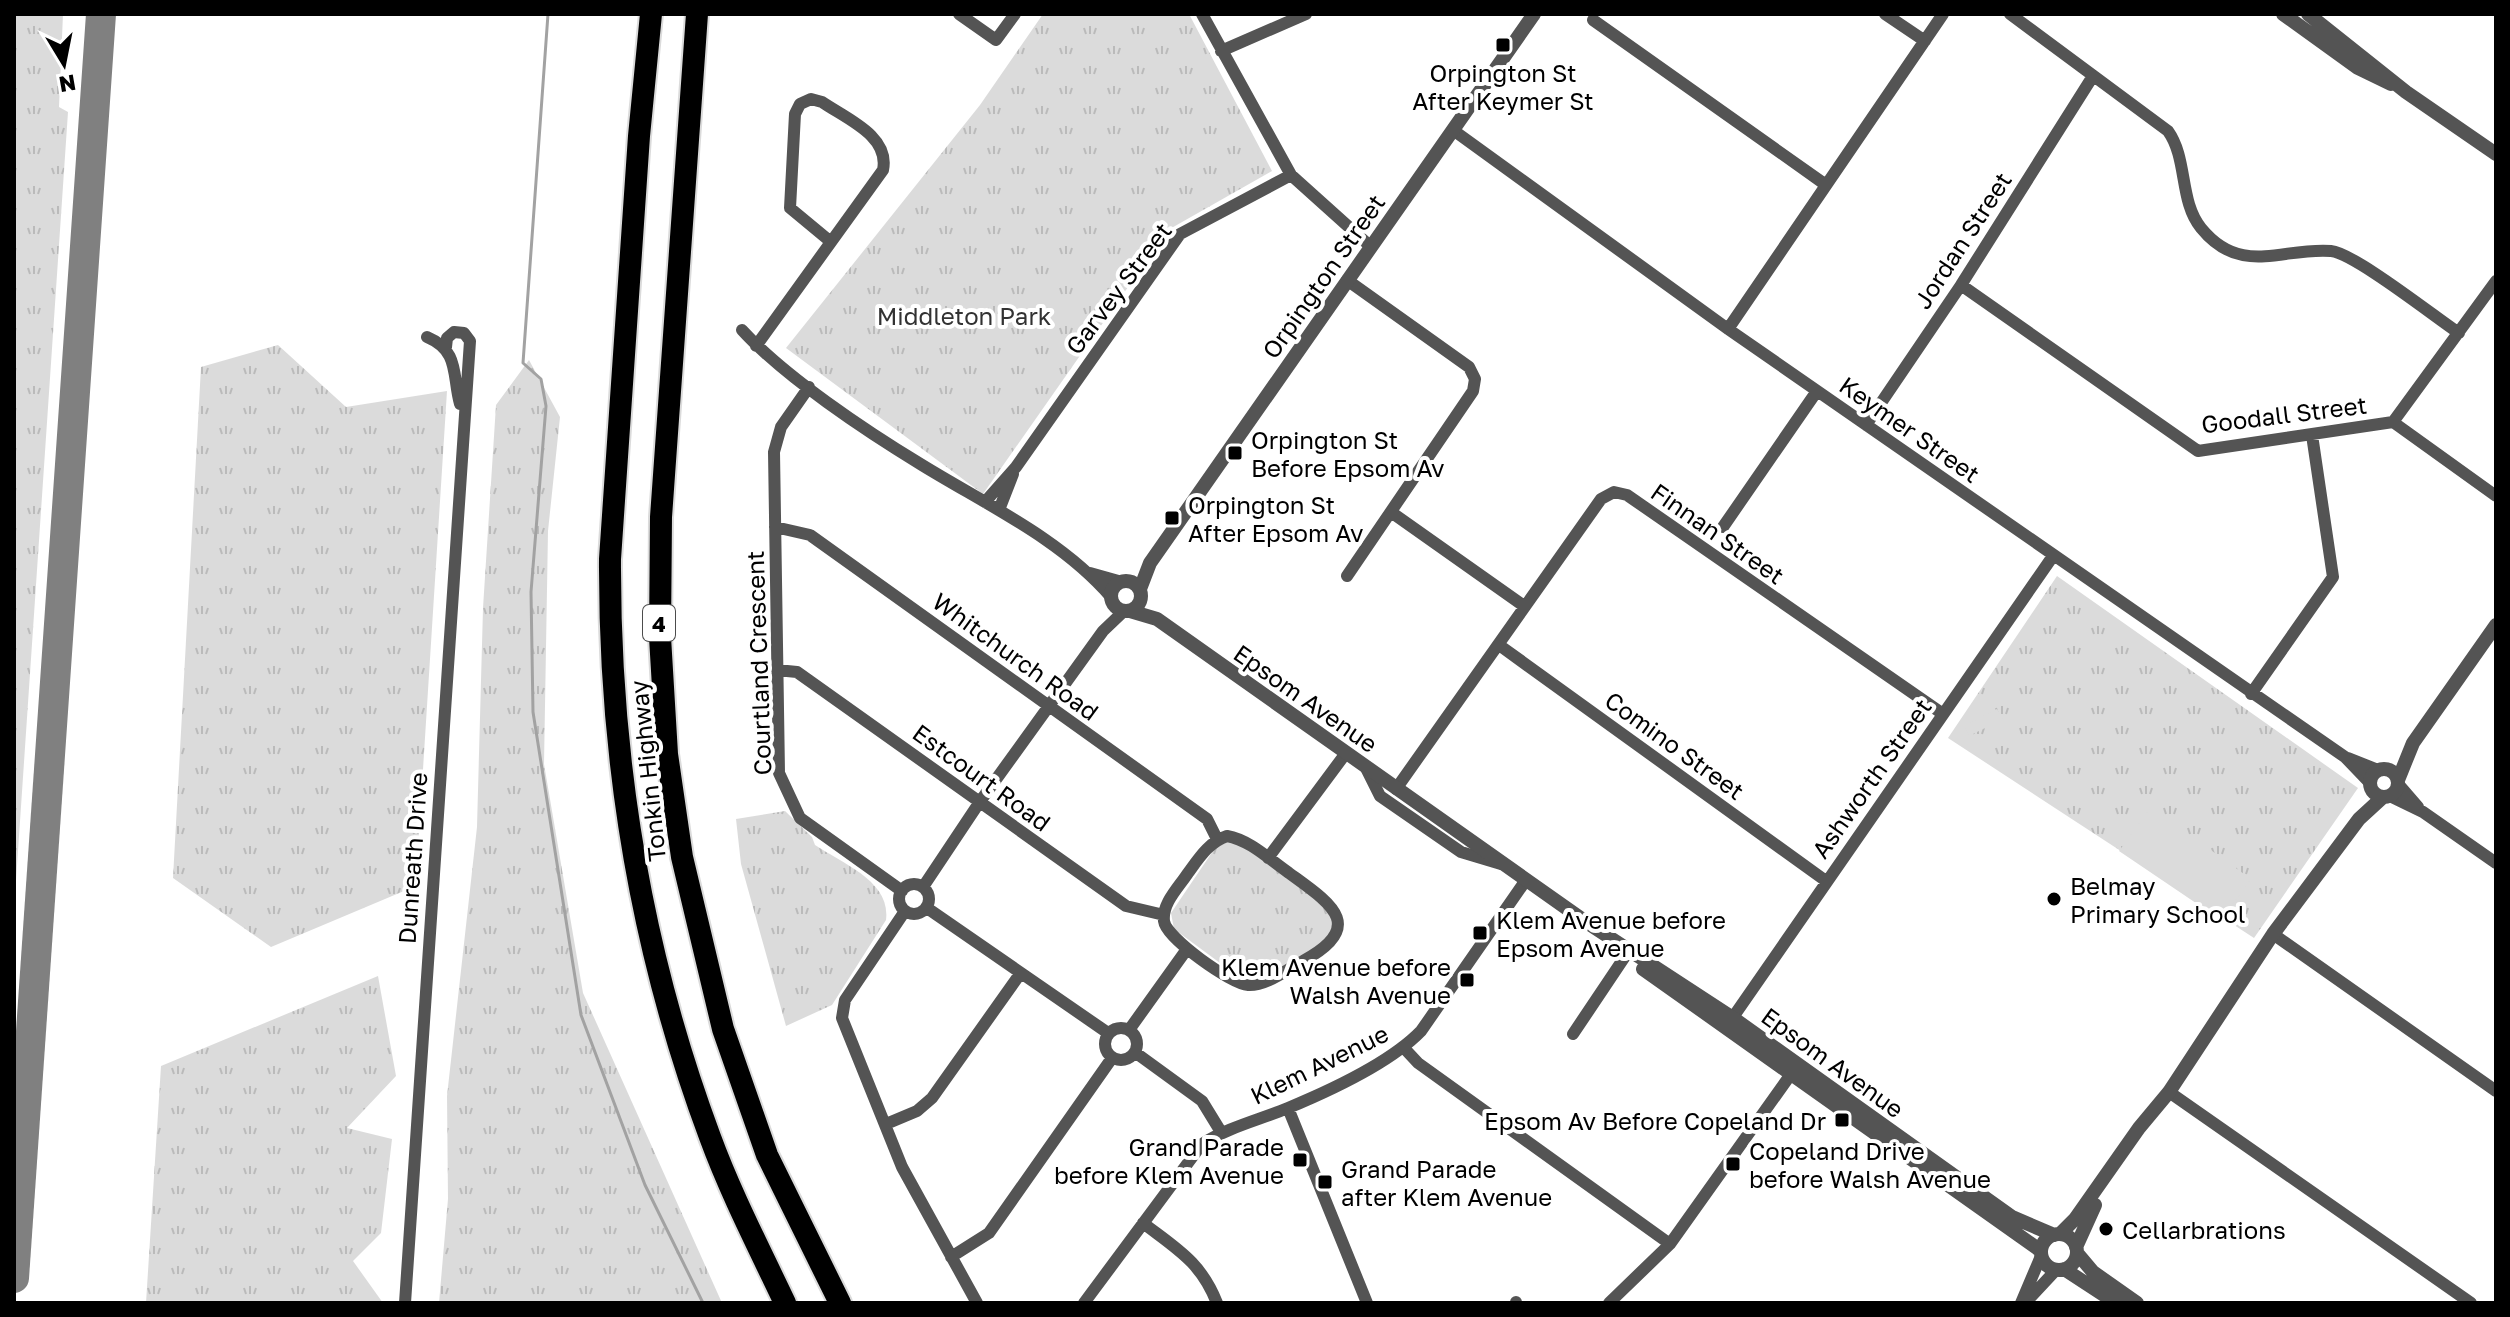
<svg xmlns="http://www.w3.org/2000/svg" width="2510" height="1317" viewBox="0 0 2510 1317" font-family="'Golos Text',sans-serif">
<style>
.grass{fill:url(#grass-tufts)}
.pitch{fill:#dbdbdb}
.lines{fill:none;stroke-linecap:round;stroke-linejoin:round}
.stream{stroke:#a2a2a2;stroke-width:3}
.taxiway{stroke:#808080;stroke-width:30}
.motorway-casing{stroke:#dbdbdb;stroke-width:26}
.minor{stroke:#545454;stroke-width:12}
.tertiary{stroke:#545454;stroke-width:14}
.motorway{stroke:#000;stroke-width:22}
.poi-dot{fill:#000;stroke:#fff;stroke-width:3}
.labels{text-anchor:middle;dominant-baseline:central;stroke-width:8;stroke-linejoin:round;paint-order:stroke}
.shield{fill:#fff;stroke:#4c4c4c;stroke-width:2}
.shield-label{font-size:22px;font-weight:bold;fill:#000}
.poi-label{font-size:24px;fill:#000;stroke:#fff;text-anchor:start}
.street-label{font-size:24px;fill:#000;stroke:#fff}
.park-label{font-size:24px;fill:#323232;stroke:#fff}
</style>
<defs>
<pattern id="grass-tufts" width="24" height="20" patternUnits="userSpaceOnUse" patternTransform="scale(2)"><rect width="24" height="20" fill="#dbdbdb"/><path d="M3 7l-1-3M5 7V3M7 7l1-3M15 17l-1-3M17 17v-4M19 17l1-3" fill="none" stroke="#bababa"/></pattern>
</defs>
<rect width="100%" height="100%" fill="#fff"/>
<path class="grass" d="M14,14H63L59,107L68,112L14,910Z
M1043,14H1189L1272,171L1168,230L983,494L786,348L980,105Z
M278,345L346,407L447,391L418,848L404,891L271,947L173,878L201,367Z
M529,360L560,417L548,531L544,764L583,993L722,1303H439L448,1199L447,1096L477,827L483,608L496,405Z
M2057,576L2358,788L2254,938L1948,738Z
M785,811L812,837L815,845C843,864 891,881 886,920L832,1005L786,1026L741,864L736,819Z
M1228,842L1239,843L1329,907L1336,923L1325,946L1260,979L1239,977L1174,929L1171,913L1215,848Z
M378,976L396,1076L347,1128L392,1139L381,1233L353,1261L383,1303H146L161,1066Z"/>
<path class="pitch" d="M1997,709L2003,719L1969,736L1964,726Z
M2151,807L2251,879L2221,920L2119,851Z"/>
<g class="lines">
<path class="stream" d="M548,14L523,363L541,379L546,406L531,592L533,712L581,1015L645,1185L703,1303"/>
<path class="taxiway" d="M14,1278L101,14"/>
<defs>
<path id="motorway" d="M651,14L639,136L610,559C609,756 641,952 710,1137C731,1194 759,1248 785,1303
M697,14L661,517L660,637L667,754L682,857L723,1029L767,1155L840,1303"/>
</defs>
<use href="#motorway" class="motorway-casing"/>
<path class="minor" d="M959,14L996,40L1015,14
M1202,14L1291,175L1370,246
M1885,14L1925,41
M2010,14L2168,131C2188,159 2179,201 2201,228C2241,277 2282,247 2331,251C2354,253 2435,317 2459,333
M1593,20L1826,185
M1221,51L1306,14
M1453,130L1728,329L2345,757L2370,783
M1347,280L1469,367L1475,379L1473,391L1347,576
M1961,285L2198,451L2393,422L2496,496
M1728,329L1943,14
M742,330C785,377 866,431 922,465C987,505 1061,539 1111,597
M427,337C460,351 452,375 460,404
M756,346L883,170C890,136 847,119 822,102L811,99L800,104L795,114L790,208L831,242
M809,387L781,427L774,452L779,773L800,818L902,891
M2393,422L2496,281
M1866,425L1961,285L2093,76
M985,502L1016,467L1180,234L1291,175
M999,510L1013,474
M1391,512L1524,606
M775,527L810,535L1207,819L1217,839
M1723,527L1817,391
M1090,573L1122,582
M1499,645L1826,881
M777,670L797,672L1126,906L1164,915
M2251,694L2333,577L2312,435
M2348,758L2378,770
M1365,766L1380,796L1461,852L1501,864
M2399,785L2418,807
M1396,789L1601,499L1614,492L1627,495L1943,714
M2390,796L2423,812L2496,863
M1227,836C1250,840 1270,860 1289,873C1330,903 1368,926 1303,961C1287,969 1267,986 1248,985C1231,984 1166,938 1164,921C1162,903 1179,887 1188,873C1199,858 1209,842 1227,836Z
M1268,858L1346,753
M899 899a15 15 0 1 1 30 0a15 15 0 1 1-30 0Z
M923,887L979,803L1103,631L1124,611
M927,908L1108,1033
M905,911L845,1000L842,1018L902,1167L977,1303
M2273,934L2496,1091
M1729,1023L2053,556
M1105 1044a16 16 0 1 1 32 0a16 16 0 1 1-32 0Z
M1129,1030L1187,949
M1573,1034L1630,949
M1404,1048L1418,1063L1670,1244
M1136,1053L1202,1101L1221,1132
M2169,1092L2471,1303
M1288,1108L1367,1303
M886,1124L917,1111L932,1098L1020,974
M1143,1223C1177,1249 1201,1262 1217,1303
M951,1257L989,1233L1112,1058
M2028,1300L2056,1270
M1516,1302V1303
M405,1303L470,341L464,333L454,332L447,338L446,347
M1084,1303L1202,1144C1229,1127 1259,1120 1288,1108C1329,1091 1390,1063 1421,1031L1526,880
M1609,1303L1670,1244L1796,1067
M2021,1303L2041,1256"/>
<path class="tertiary" d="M2283,14L2358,68L2391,84
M2308,14L2406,92L2496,154
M1111 596a15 15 0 1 1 30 0a15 15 0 1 1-30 0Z
M1140,589L1150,563L1534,14
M1130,611L1157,619L1586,922L1733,1018L2012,1217L2054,1235
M2370 783a14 14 0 1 1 28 0a14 14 0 1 1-28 0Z
M2398,780L2413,743L2496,625
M1643,969L2041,1251
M2060,1234L2075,1219L2139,1128L2169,1092L2273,934L2359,819L2383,797
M2041 1252a18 18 0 1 1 36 0a18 18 0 1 1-36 0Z
M2076,1247L2095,1205
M2077,1253L2093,1272L2137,1303
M2064,1269L2116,1303"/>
<use href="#motorway" class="motorway"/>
</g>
<g class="poi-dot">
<rect x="1495" y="37" width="16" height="16" rx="4"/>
<rect x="1227" y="445" width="16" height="16" rx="4"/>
<rect x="1164" y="510" width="16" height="16" rx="4"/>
<circle cx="2054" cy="899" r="8"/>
<rect x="1472" y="925" width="16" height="16" rx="4"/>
<rect x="1459" y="972" width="16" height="16" rx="4"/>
<rect x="1834" y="1112" width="16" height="16" rx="4"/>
<rect x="1292" y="1152" width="16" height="16" rx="4"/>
<rect x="1725" y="1156" width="16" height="16" rx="4"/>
<rect x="1317" y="1174" width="16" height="16" rx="4"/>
<circle cx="2106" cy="1229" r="8"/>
</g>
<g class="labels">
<rect class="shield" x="643" y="605" width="32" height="36" rx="6"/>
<g class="shield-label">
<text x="659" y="623">4</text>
</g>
<g class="poi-label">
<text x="1503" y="72" text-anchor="middle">Orpington St<tspan x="1503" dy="28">After Keymer St</tspan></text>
<text x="1251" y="439">Orpington St<tspan x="1251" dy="28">Before Epsom Av</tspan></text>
<text x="1188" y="504">Orpington St<tspan x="1188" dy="28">After Epsom Av</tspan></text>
<text x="2070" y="885">Belmay<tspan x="2070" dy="28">Primary School</tspan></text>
<text x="1496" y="919">Klem Avenue before<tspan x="1496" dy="28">Epsom Avenue</tspan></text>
<text x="1451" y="966" text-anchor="end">Klem Avenue before<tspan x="1451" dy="28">Walsh Avenue</tspan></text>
<text x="1826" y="1120" text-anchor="end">Epsom Av Before Copeland Dr</text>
<text x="1284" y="1146" text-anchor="end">Grand Parade<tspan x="1284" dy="28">before Klem Avenue</tspan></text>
<text x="1749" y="1150">Copeland Drive<tspan x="1749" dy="28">before Walsh Avenue</tspan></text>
<text x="1341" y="1168">Grand Parade<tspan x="1341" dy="28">after Klem Avenue</tspan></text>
<text x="2122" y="1229">Cellarbrations</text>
</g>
<g class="street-label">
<text transform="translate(1962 240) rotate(-57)">Jordan Street</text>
<text transform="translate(1323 276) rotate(-55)">Orpington Street</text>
<text transform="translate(1118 288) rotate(-53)">Garvey Street</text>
<text transform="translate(2284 414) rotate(-7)">Goodall Street</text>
<text transform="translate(1910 429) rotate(35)">Keymer Street</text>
<text transform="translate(1718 533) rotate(35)">Finnan Street</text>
<text transform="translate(1016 656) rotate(36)">Whitchurch Road</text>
<text transform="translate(758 663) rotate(-92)">Courtland Crescent</text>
<text transform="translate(1306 698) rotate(35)">Epsom Avenue</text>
<text transform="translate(1675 745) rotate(36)">Comino Street</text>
<text transform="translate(647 771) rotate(-96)">Tonkin Highway</text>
<text transform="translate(982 777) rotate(36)">Estcourt Road</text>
<text transform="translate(1871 778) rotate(-55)">Ashworth Street</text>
<text transform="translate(412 858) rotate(-86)">Dunreath Drive</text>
<text transform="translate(1833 1062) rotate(36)">Epsom Avenue</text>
<text transform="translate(1319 1064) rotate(-26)">Klem Avenue</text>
</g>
<g class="park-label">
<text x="964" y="315">Middleton Park</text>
</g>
</g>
<rect width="2510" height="1317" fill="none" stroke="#000000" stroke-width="32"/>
<g transform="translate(64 64) rotate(170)" stroke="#ffffff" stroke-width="6" paint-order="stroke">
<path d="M0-6L14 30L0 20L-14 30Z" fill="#000000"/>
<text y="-12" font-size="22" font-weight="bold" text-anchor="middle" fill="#000000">N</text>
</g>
</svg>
